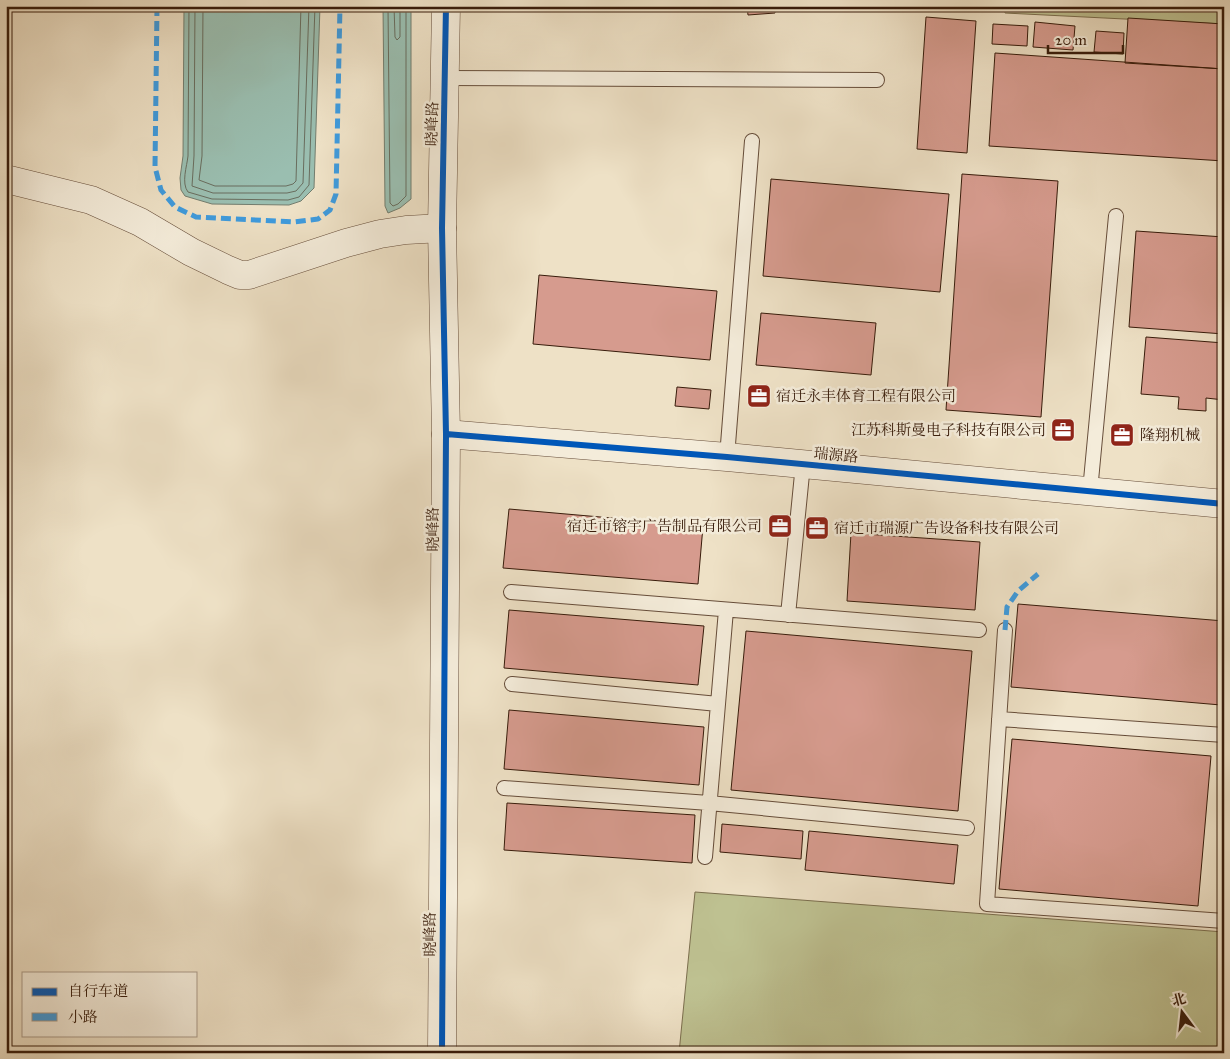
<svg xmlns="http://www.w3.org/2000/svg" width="1230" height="1059" viewBox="0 0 1230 1059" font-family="'IM FELL Great Primer','Noto Serif SC',serif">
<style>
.green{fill:#bec191;stroke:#7b6e4e}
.water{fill:#9abeb0;stroke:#737d6e}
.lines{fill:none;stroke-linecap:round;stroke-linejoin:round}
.shore{stroke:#696d5e;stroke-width:1}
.building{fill:#d69b8e;stroke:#381c0b}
.service-casing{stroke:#664d3a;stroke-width:16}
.minor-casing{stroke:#664d3a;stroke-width:29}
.tertiary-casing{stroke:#664d3a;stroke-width:29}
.service{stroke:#f4ecda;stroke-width:14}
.minor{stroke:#f4ecda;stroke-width:28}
.tertiary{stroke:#f4ecda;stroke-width:28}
.quiet{stroke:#3e9bde;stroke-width:5;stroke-dasharray:10 5;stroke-linecap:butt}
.cycleway-casing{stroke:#f4ecda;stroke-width:9}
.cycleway{stroke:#0057b8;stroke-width:6}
.labels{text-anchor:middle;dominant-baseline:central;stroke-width:5;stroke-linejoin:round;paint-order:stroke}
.street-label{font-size:15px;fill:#381c0b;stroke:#f4ecda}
.poi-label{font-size:15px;fill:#381c0b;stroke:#f4ecda;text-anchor:start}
</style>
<rect width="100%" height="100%" fill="#eee1c6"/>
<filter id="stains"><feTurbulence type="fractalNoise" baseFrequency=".004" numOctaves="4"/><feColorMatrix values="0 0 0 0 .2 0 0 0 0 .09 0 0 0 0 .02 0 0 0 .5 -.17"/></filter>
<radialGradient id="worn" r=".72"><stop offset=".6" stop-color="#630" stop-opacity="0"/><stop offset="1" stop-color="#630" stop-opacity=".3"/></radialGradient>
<path class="green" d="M1004,6H1224V24L1005,13Z
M695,892L1224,932V1053H679Z"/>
<path class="water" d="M184,6H320L314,188L301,201L289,205L212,204L185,196L181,190L180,178L183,156Z
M383,6H411V199L400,208L388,213L385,206Z"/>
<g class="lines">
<path class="shore" d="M189,6L188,156C187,166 181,183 188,192L212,199L288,200L299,197L309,185L315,6
M195,6L194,156L192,186L213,193H287L296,191L303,183L309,6
M203,6L202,156L199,180L215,186H286L293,184L296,181L301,6
M388,6L390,203L393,206L398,204L406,196V6
M394,6L395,37L397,40L400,37V6"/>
</g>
<path class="building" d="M747,6H775V13L748,15Z
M926,17L976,21L967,153L917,149Z
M1128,18L1224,24V69L1125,63Z
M1035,22L1075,26L1073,50L1033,47Z
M993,24L1028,26L1027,46L992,44Z
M1096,31L1124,33L1123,54L1094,52Z
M995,53L1224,69V161L989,146Z
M962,174L1058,181L1041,417L946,410Z
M771,179L949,194L940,292L763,276Z
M1136,231L1224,237V334L1129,327Z
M539,275L717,291L710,360L533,344Z
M761,313L876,323L871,375L756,365Z
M1146,337L1224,343V400L1206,398V411L1178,409L1179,397L1141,394Z
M677,387L711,390L709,409L675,406Z
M509,509L703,526L698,584L503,568Z
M851,533L980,542L975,610L847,601Z
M1018,604L1224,621V676L1221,705L1011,687Z
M509,610L704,626L698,685L504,668Z
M746,631L972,651L958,811L731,790Z
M509,710L704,727L699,785L504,769Z
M1012,739L1211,756L1198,906L999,889Z
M507,803L695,815L692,863L504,850Z
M722,824L803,831L801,859L720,852Z
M809,831L958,845L954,884L805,870Z"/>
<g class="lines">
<defs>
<path id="service" d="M445,78L877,80
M727,457L752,141
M1090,491L1116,216
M511,592L979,630
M788,615L803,464
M1005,630L987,904L1224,921
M512,684L718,704
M999,719L1224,735
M504,788L709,803L967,828
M705,857L726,610"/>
<path id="minor" d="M6,179L91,200L140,222L191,252L228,270L240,275H249L346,243L380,234L406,230L442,228
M446,434L727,457L1224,504"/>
<path id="tertiary" d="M442,1053L446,434L442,228L446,6"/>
</defs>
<use href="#service" class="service-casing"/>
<use href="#minor" class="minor-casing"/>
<use href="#tertiary" class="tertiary-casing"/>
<use href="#service" class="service"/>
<use href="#minor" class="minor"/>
<use href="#tertiary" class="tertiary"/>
<path class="quiet" d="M157,6L155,167L161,190L175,207L196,217L294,222L318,219L330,210L336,194L340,6
M1005,630L1007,607L1018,591L1038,574"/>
<defs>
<path id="cycleway" d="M446,434L727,457L1224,504
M442,1053L446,434L442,228L446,6"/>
</defs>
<use href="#cycleway" class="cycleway-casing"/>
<use href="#cycleway" class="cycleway"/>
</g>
<defs>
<symbol id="office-square" viewBox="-11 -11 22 22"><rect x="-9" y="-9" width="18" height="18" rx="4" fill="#8f2418" stroke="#f4ecda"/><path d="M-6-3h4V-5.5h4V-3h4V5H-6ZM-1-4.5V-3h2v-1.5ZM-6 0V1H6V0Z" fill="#fff"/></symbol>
</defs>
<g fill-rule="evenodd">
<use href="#office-square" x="745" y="382" width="28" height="28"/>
<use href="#office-square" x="1049" y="416" width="28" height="28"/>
<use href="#office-square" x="1108" y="421" width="28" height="28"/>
<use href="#office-square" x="766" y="512" width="28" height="28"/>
<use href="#office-square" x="803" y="514" width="28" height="28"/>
</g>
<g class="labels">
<g class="street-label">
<text transform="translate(432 124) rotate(-89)">晓峰路</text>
<text transform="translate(836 455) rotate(5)">瑞源路</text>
<text transform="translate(433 529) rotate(-90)">晓峰路</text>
<text transform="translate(430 934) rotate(-90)">晓峰路</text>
</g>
<g class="poi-label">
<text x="776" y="396">宿迁永丰体育工程有限公司</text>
<text x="1046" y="430" text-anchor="end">江苏科斯曼电子科技有限公司</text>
<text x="1140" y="435">隆翔机械</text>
<text x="762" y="526" text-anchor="end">宿迁市镕宇广告制品有限公司</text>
<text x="834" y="528">宿迁市瑞源广告设备科技有限公司</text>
</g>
</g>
<rect width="1230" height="1059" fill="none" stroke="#eee1c6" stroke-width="25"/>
<rect x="8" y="8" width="1215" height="1044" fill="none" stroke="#381c0b" stroke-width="2.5"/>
<rect x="12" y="12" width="1205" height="1034" fill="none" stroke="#381c0b"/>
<rect x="22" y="972" width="175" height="65" fill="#f4ecda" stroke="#a99987"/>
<rect x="32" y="988" width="25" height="8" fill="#0057b8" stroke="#a99987"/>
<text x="68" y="996" font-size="15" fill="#381c0b">自行车道</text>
<rect x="32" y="1013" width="25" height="8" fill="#3e9bde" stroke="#a99987"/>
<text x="68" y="1022" font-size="15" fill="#381c0b">小路</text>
<g transform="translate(1182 1012) rotate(345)" stroke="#f4ecda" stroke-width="4" paint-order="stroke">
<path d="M0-4L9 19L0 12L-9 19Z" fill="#381c0b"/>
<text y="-8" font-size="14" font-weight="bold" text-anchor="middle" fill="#381c0b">北</text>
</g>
<path d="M1048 45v8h75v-8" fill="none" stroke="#381c0b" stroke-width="2.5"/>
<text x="1055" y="45" font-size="15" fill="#381c0b" stroke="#f4ecda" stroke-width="4" paint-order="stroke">20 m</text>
<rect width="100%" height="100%" filter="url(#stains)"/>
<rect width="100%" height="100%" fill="url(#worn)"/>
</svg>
